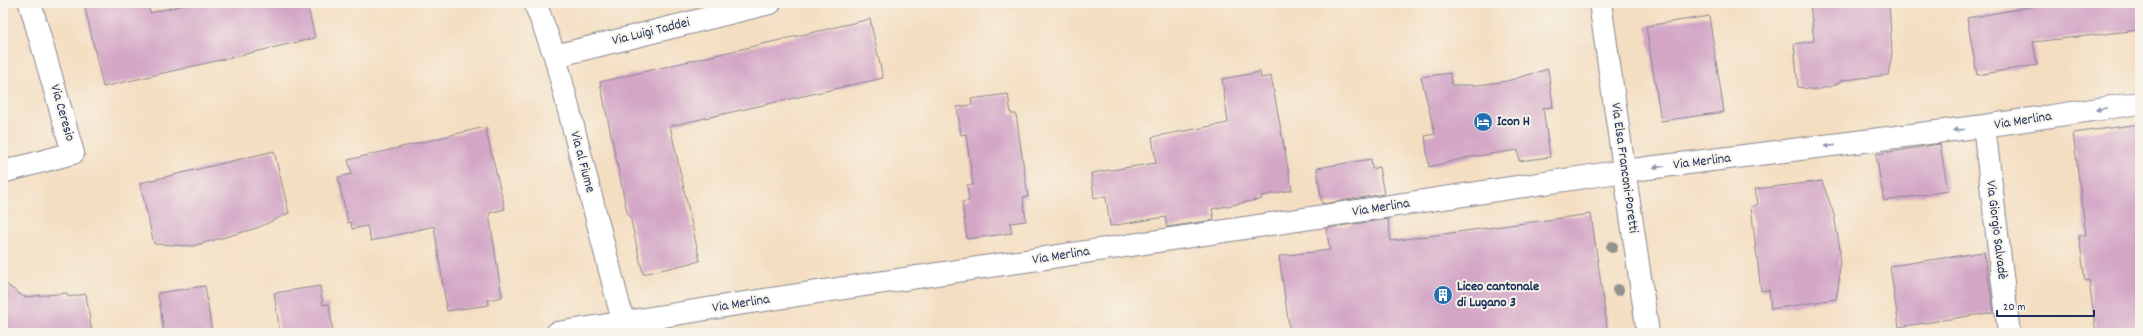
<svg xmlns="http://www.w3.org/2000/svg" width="2143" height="336" viewBox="0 0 2143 336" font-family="Dekko,sans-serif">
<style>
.building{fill:#d3a6c6}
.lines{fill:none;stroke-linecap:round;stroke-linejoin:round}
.minor-casing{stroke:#888690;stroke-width:24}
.minor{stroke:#fff;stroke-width:22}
.tree{fill:#93938d}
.oneway{fill:#8d97ae}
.labels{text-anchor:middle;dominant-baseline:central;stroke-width:4;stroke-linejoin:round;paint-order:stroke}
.street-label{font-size:14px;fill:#1b2f5e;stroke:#f7f3e8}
.poi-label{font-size:14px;font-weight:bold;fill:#1b2f5e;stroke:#f7f3e8;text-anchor:start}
</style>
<rect width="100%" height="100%" fill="#f7f3e8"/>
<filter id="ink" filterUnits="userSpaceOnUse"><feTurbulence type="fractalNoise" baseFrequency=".025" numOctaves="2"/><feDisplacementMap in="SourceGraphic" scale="8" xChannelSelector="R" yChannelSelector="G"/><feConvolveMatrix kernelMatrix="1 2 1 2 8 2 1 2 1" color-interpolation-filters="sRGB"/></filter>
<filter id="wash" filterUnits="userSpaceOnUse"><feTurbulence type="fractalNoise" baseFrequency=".012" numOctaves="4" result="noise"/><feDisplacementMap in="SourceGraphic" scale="16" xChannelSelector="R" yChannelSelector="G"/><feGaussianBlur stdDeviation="0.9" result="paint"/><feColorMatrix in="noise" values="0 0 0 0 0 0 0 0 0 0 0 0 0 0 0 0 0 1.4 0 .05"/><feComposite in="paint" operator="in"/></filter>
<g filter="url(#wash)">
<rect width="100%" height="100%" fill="#f4dec1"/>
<g id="blocks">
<path class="building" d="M84,3H148L150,13L193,3H307L315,38L103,87Z
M1810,3H1889L1892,54L1888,75L1844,80L1832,86L1815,90L1798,87L1794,44L1814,41Z
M2053,3H2140V30L2033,42L2037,65L1977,75L1967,18Z
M1709,16L1724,112L1661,121L1646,26Z
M870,19L883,78L670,126L700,261L643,274L630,216H628L600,82Z
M1548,69L1553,107L1543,108L1550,157L1519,161L1518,150L1470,157L1429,167L1425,136L1435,134L1421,77L1450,73L1452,85H1478L1507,81Z
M1260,72L1261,78L1271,76L1292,190L1261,196L1262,199L1212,209L1214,220L1167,227L1165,217L1110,226L1106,196L1094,198L1091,173L1156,163L1152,137L1228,123L1222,79Z
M1008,94L1011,114H1016L1028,197H1023L1026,221L1010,223L1012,233L967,239L962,202L969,201L967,185H973L966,134L961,135L957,107L972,105L971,99Z
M2140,124V333H2096L2089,280L2085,281L2079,236L2086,235L2073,133Z
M485,127L505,209L489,213L502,297L488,300L489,305L447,311L434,226L371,241L367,226L352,229L351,222L348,223L338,177L352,174L348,160Z
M1940,144L1948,191L1884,201L1876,154Z
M274,151L289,213L257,228L193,246L154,244L140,183Z
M1371,159L1372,169L1379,167L1384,194L1322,204L1317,168Z
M1822,181L1834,215L1840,249L1839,283L1836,299L1771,309L1769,290L1761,291L1751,207L1758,204L1755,189Z
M1591,214L1608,333H1290L1279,256L1330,250L1326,228L1388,219L1391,241Z
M1984,252L1994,312L1899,327L1890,266Z
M3,282L24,297L67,293L68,297L86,294L92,333H3Z
M205,286L212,333H164L158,293Z
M320,286L323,305L329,304L333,333H280L274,293Z"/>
</g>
</g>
<g filter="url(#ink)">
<use href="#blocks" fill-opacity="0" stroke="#888690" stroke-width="1"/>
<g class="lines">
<defs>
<path id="minor" d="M535,3L555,56L626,333
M1600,3L1648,333
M555,56L770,3
M1984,126L2009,333
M3,172L73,153L30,3
M557,333L738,304L1624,171L1984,126L2140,103"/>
</defs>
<use href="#minor" class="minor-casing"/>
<use href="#minor" class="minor"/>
</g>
<g class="tree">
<circle cx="1612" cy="247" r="6"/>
<circle cx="1618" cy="290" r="6"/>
</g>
<defs><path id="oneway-solid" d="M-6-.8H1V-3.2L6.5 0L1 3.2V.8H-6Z"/></defs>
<g class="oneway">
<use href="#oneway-solid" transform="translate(2101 109) rotate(171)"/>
<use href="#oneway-solid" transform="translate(1959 130) rotate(173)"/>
<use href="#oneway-solid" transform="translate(1830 146) rotate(173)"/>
<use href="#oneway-solid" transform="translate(1659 167) rotate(173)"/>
</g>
</g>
<defs>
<symbol id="hotel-disc" viewBox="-11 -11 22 22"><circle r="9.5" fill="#1f6fb2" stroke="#f7f3e8"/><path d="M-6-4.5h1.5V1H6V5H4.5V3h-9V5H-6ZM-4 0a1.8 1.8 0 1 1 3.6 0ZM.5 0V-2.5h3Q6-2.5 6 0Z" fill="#fff"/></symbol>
<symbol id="building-disc" viewBox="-11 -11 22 22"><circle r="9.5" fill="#1f6fb2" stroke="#f7f3e8"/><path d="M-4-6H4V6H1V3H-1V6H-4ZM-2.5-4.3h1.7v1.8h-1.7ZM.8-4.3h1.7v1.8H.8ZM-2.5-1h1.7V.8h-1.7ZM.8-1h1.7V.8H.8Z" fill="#fff"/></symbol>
</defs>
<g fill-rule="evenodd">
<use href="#hotel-disc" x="1472" y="111" width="22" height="22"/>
<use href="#building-disc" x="1432" y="284" width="22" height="22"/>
</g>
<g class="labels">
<g class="street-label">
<text transform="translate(651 32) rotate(-14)">Via Luigi Taddei</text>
<text transform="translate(62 113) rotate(74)">Via Ceresio</text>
<text transform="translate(2023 121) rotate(-9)">Via Merlina</text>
<text transform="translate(582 162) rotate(75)">Via al Fiume</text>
<text transform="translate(1702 162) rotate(-7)">Via Merlina</text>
<text transform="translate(1624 168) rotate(82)">Via Elsa Franconi-Poretti</text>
<text transform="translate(1381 208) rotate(-9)">Via Merlina</text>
<text transform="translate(1996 230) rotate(83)">Via Giorgio Salvadè</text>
<text transform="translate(1061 256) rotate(-9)">Via Merlina</text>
<text transform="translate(741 304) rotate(-9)">Via Merlina</text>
</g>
<g class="poi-label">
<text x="1497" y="122">Icon H</text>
<text x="1457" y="287">Liceo cantonale<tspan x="1457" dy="16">di Lugano 3</tspan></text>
</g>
</g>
<rect width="2143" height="336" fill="none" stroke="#f7f3e8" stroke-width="16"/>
<path d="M1997 310v6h97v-6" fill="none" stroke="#1b2f5e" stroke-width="2"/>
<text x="2003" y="310" font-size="12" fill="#1b2f5e" stroke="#f7f3e8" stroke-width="3" paint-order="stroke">20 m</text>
</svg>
